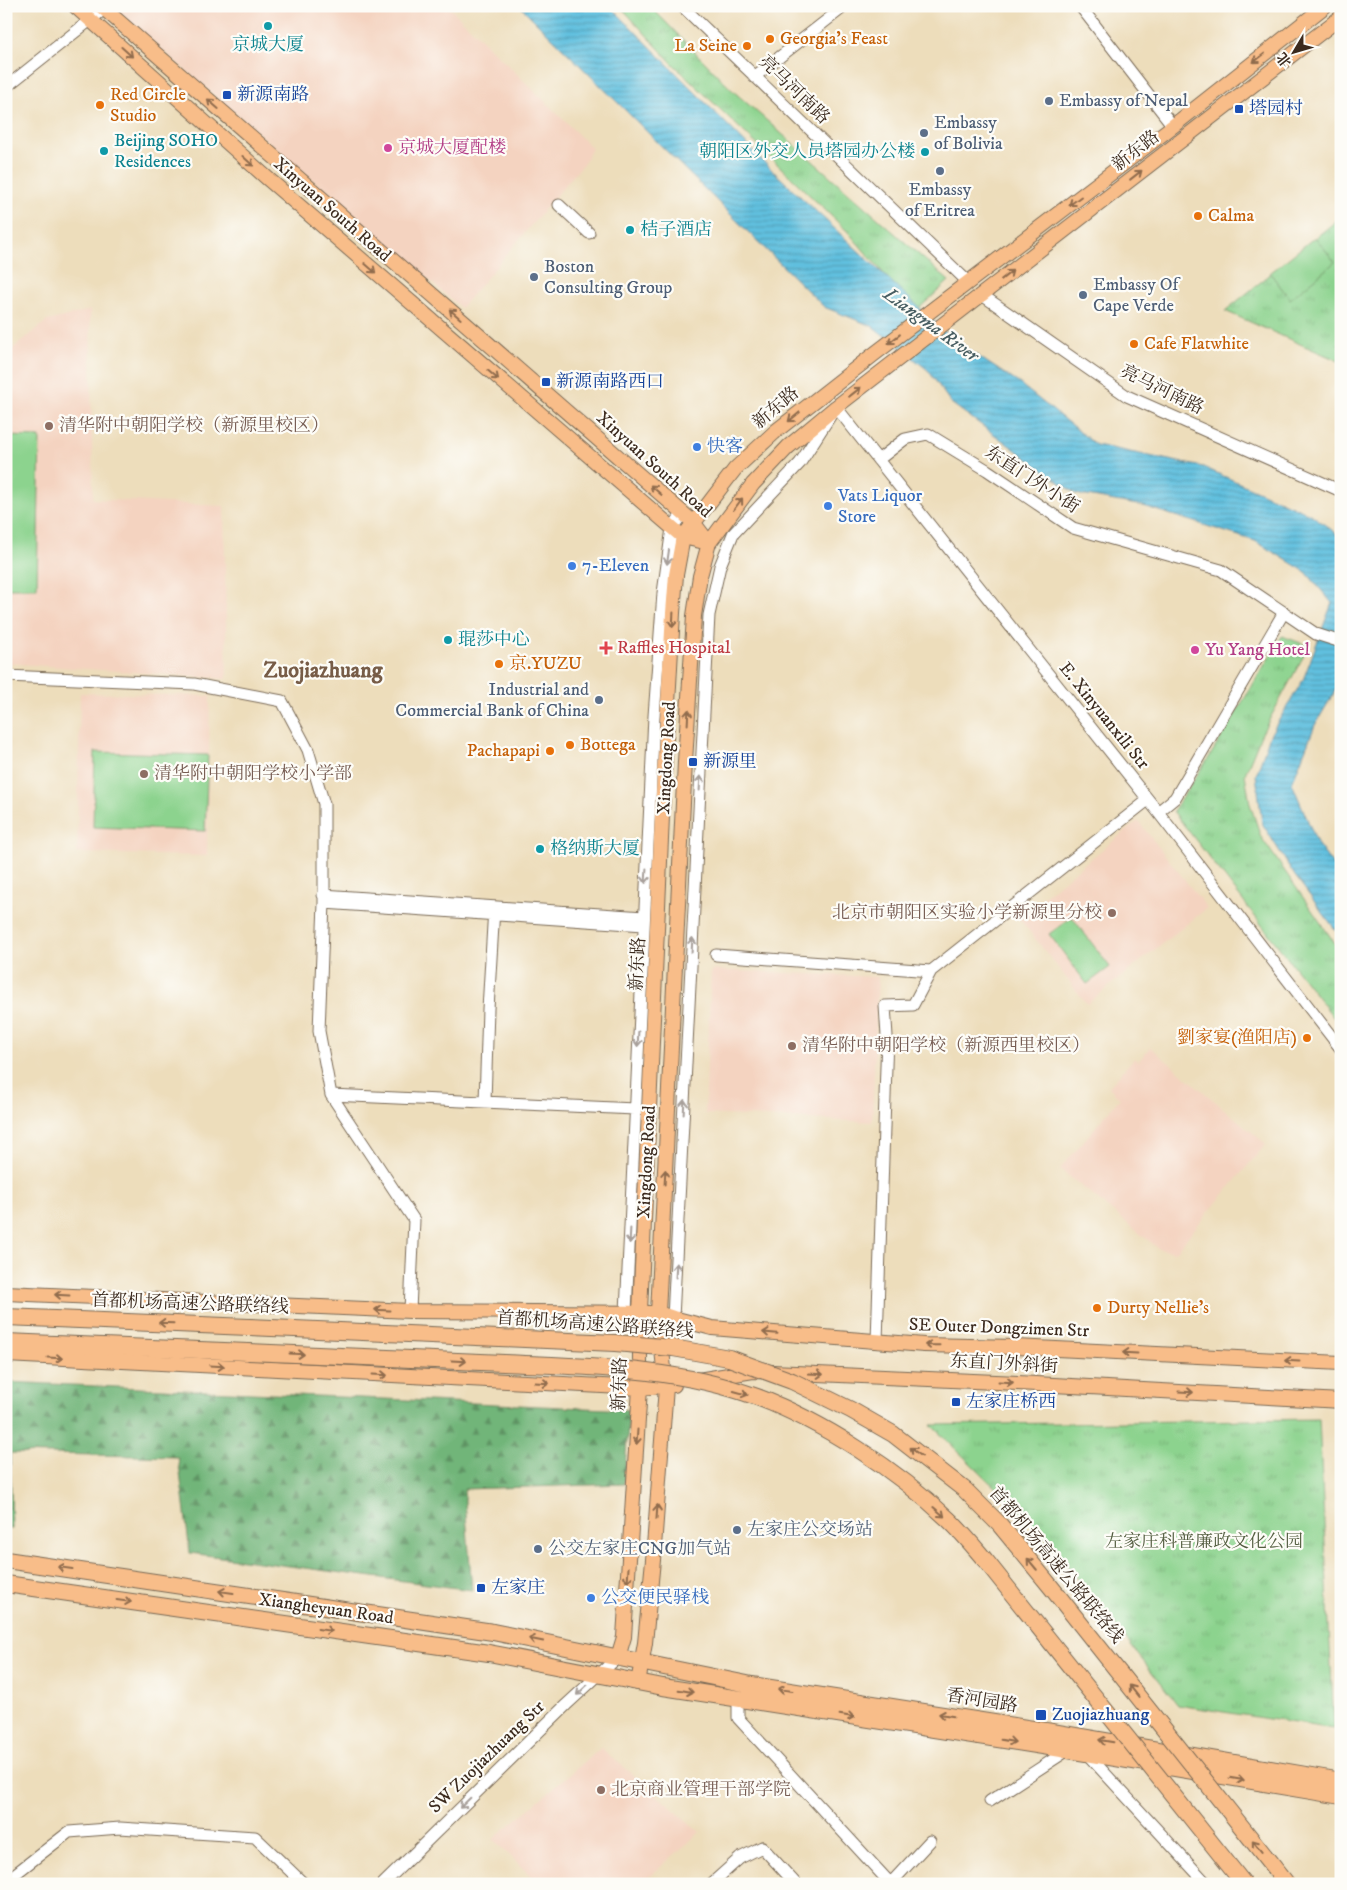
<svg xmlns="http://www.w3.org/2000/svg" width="1347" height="1890" viewBox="0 0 1347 1890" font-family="'IM FELL DW Pica','Noto Serif SC',serif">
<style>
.built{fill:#f4d3c0}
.forest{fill:url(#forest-firs);stroke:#56704c}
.park{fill:url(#park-tufts);stroke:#647e56}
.pitch{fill:#8cd38e;stroke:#647e56}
.water{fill:url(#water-rules);stroke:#4e757e}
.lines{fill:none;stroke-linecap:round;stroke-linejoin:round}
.minor-casing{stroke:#796955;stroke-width:13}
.major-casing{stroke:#796955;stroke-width:16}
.highway-casing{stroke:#796955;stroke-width:18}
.minor{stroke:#fff;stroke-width:11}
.major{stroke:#f8bd89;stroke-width:14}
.highway{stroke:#f8bd89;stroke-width:16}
.highway-bridge-casing{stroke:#796955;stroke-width:18;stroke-linecap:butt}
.highway-bridge{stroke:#f8bd89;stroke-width:16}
.oneway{stroke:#906c4e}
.oneway2{stroke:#a79f9a}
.culture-dot{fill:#0f9aa8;stroke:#fdfcf7;stroke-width:2}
.food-dot{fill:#e8710a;stroke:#fdfcf7;stroke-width:2}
.transit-dot{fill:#1a4fb4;stroke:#fdfcf7;stroke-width:2}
.service-dot{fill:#5c6f8a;stroke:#fdfcf7;stroke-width:2}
.hotel-dot{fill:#d1479c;stroke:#fdfcf7;stroke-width:2}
.education-dot{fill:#8d6e63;stroke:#fdfcf7;stroke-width:2}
.shop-dot{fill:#3f7fe0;stroke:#fdfcf7;stroke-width:2}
.health-dot{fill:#e0444e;stroke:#fdfcf7;stroke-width:2}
.labels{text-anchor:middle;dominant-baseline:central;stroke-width:4.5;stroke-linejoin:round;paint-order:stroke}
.food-label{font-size:18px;fill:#c56008;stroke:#fdfcf7;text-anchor:start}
.culture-label{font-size:18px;fill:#0d838f;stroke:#fdfcf7;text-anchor:start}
.street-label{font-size:18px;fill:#3b2a1e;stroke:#fdfcf7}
.transit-label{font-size:18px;fill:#164399;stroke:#fdfcf7;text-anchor:start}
.service-label{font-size:18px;fill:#4e5e75;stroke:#fdfcf7;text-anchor:start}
.hotel-label{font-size:18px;fill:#b23c85;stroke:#fdfcf7;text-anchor:start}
.education-label{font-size:18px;fill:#785e54;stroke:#fdfcf7;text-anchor:start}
.shop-label{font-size:18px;fill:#366cbe;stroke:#fdfcf7;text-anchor:start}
.health-label{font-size:18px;fill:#be3a42;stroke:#fdfcf7;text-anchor:start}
.park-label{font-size:18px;fill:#535d40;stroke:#fdfcf7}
.water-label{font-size:19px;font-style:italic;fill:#485e62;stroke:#fdfcf7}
.district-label{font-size:22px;font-weight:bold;fill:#775c47;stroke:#fdfcf7}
</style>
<defs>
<pattern id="forest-firs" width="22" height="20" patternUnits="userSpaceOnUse" patternTransform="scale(1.25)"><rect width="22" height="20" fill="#71b579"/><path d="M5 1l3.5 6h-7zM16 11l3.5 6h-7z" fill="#5e9363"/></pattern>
<pattern id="park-tufts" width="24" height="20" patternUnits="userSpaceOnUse" patternTransform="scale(1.25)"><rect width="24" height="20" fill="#8cd38e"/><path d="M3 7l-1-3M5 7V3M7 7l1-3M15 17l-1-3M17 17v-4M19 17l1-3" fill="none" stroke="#7ab57a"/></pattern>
<pattern id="water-rules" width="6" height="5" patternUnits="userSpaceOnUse" patternTransform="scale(1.25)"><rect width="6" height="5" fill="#61c0df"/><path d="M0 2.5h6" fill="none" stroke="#519cb4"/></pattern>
</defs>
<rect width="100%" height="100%" fill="#fdfcf7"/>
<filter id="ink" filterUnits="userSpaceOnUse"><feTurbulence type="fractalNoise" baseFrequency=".02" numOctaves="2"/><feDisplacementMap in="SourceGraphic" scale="10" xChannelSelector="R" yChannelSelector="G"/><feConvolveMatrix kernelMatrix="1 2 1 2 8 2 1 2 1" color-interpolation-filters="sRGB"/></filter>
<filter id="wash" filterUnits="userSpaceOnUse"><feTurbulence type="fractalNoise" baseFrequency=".0096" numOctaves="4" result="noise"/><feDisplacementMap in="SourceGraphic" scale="20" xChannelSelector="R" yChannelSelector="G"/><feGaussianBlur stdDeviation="1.12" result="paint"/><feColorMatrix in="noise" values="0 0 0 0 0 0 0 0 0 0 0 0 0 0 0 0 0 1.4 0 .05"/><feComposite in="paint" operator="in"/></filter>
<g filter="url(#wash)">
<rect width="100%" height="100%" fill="#edddbb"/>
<path class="built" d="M120,6H448L592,148L584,163L461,308L115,10Z
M90,310L93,499L224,506L227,679L6,663V354L47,321Z
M80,693L210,696L207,856L77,853Z
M1138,821L1207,908L1087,1004L1018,917Z
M711,970L878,977L872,1122L705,1114Z
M1150,1047L1266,1144L1175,1252L1159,1249L1060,1169L1120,1098L1109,1087L1134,1058L1139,1061Z
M601,1748L700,1832L641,1884H539L493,1839Z"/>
<path class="forest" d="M6,1382L629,1410L624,1484L464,1489L472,1590L190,1553L178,1457L10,1453L12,1529H6Z"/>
<path class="park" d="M620,6H650L732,90L949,281L916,311L848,232L671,62Z
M1341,217V362L1225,311Z
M1282,636L1309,646L1261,735L1245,774L1250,804L1261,837L1341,952V1027L1173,811L1210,756Z
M1319,1419L1334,1729L1178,1705L1040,1531L931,1425Z"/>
<path class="pitch" d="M1315,237L1335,262L1290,299L1270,273Z
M6,436L40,437L37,588H6Z
M95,752L208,755L205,831L93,827Z
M1072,917L1110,967L1087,984L1049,934Z"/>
<path class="water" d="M520,6H610L773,171L955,341L1020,384L1096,445L1203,467L1312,515L1341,537V681L1315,725L1292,783L1318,845L1341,876V937L1295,876L1262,823L1256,775L1270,735L1303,680L1332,603L1306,572L1255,541L1143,506L1076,494L951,403L928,370L872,326L824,307Z"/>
</g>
<g filter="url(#ink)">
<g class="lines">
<defs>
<path id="minor" d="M682,6L968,282
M1080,6L1173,126
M754,77L845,6
M6,87L108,6
M559,205L589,233
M982,295L1127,396L1341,491
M878,460L905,439L928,434L987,470L1073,528L1221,570L1316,634L1341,642
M6,676L194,684L282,701L308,750L324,804V903L319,1031L331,1095L414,1220L410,1311
M1158,812L1175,798L1284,612
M323,895L644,917
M324,903L644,925
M716,955L931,971
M331,1095L635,1109
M485,1102L488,1009L494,908
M626,1312L654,716L663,593L672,528L683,513
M673,1318L709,615L720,566L733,534L800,463L836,407L1158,812L1341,1049
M877,1341L887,1036L885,1006L913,1005L931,971L1148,800
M738,1699V1718L890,1883
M1088,1755L1207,1884
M990,1801L1068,1750
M6,1881L69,1832L120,1828L255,1837L304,1884
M383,1884L566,1705L618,1657
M711,1884L740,1858L762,1847L796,1884
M890,1884L930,1841"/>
<path id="major" d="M75,6L267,178L683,537L709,543
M101,6L693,522L709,543
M6,1293L410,1311L658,1313L673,1318L712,1328L924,1345L1016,1347L1341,1363
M6,1355L640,1388L674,1385
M698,1380L753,1371L1018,1383L1341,1401
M618,1657L624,1637L640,1388V1312L663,794L673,613L676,575L683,537L735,469L776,431L873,355L1173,126L1325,6
M638,1683L645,1643L653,1560L666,1387L658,1313L685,762L694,616L700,576L709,543L753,484L788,447L836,407L1341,17"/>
<path id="highway" d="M6,1317L249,1327
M6,1342L248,1352
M6,1560L493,1632L752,1685L1052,1732L1341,1781
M6,1584L489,1653L663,1687L1068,1750L1341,1796"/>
</defs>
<use href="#minor" class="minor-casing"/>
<use href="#major" class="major-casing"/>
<use href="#highway" class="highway-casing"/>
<use href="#minor" class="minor"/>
<use href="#major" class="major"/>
<use href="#highway" class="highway"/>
<defs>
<path id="highway-bridge" d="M249,1327L615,1343L673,1348L729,1358L792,1381L851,1410L893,1434L965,1490L1000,1525L1051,1587L1287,1884
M248,1352C334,1355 419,1359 504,1363C590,1367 675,1367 757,1397C822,1421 898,1471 948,1519C962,1532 974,1547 986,1561L1244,1884"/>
</defs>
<use href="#highway-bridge" class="highway-bridge-casing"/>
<use href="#highway-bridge" class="highway-bridge"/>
</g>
<defs><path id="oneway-shaft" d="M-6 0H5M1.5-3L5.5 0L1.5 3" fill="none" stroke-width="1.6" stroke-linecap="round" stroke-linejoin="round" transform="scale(1.25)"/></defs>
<g class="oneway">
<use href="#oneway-shaft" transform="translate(127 52) rotate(42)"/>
<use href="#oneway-shaft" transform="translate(1259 58) rotate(142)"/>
<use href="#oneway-shaft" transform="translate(213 104) rotate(-139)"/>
<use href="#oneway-shaft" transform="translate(248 161) rotate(42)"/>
<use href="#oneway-shaft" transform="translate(1136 175) rotate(-38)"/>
<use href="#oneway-shaft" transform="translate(1075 201) rotate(143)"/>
<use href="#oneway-shaft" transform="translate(370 268) rotate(41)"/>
<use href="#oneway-shaft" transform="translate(1007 275) rotate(-38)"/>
<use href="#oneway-shaft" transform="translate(455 314) rotate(-139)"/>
<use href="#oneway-shaft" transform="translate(894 339) rotate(142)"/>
<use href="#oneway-shaft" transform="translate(493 375) rotate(41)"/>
<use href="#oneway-shaft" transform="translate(855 392) rotate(-38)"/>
<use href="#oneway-shaft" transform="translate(794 417) rotate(141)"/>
<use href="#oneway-shaft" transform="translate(656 490) rotate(-139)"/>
<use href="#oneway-shaft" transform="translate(738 504) rotate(-53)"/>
<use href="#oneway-shaft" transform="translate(673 620) rotate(93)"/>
<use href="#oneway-shaft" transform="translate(688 717) rotate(-87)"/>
<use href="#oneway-shaft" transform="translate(665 1177) rotate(-87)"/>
<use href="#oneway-shaft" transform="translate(62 1295) rotate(-177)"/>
<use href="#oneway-shaft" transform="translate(382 1310) rotate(-177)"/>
<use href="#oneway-shaft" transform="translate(166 1323) rotate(-178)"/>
<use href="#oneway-shaft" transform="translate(770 1333) rotate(-175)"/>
<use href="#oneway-shaft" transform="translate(932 1345) rotate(-179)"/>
<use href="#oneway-shaft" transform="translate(1130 1353) rotate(-177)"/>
<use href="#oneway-shaft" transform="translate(297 1354) rotate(3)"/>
<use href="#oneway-shaft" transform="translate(55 1358) rotate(3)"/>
<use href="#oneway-shaft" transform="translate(459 1361) rotate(3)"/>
<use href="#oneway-shaft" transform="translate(1292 1361) rotate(-177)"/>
<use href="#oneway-shaft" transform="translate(217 1366) rotate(3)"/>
<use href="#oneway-shaft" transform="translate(816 1374) rotate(3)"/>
<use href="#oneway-shaft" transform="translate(380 1375) rotate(3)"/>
<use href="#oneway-shaft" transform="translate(1006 1382) rotate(3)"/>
<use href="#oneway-shaft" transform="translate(542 1383) rotate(3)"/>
<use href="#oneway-shaft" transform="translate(1186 1392) rotate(3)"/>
<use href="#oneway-shaft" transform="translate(741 1393) rotate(15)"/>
<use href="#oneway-shaft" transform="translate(637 1437) rotate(94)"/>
<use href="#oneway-shaft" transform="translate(916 1452) rotate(-143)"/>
<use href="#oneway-shaft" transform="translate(657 1512) rotate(-86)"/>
<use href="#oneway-shaft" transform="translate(939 1512) rotate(41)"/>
<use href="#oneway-shaft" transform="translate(1032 1564) rotate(-130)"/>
<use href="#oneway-shaft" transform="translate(65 1568) rotate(-172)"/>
<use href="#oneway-shaft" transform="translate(628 1575) rotate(94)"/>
<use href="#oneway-shaft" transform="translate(226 1592) rotate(-172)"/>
<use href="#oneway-shaft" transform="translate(124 1601) rotate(8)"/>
<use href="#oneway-shaft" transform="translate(325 1630) rotate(8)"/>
<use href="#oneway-shaft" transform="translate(536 1640) rotate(-169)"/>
<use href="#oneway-shaft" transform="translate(785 1690) rotate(-172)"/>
<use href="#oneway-shaft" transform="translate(686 1691) rotate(9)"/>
<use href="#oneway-shaft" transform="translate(1134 1691) rotate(-128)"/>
<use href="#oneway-shaft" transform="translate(946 1715) rotate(-171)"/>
<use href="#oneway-shaft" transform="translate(847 1716) rotate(9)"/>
<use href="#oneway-shaft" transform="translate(1008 1741) rotate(9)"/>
<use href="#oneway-shaft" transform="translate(1106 1741) rotate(-171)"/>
<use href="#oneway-shaft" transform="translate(1237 1779) rotate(9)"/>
<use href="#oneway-shaft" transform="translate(1257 1846) rotate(-128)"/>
</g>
<g class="oneway2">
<use href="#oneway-shaft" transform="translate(668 557) rotate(98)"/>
<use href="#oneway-shaft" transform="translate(700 783) rotate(-87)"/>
<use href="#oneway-shaft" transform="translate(646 876) rotate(93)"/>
<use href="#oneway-shaft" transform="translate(692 945) rotate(-87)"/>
<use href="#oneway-shaft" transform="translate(638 1039) rotate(93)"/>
<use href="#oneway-shaft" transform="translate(684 1107) rotate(-87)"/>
<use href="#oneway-shaft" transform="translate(630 1236) rotate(93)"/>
<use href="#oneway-shaft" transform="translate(676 1270) rotate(-87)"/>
<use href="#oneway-shaft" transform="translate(582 1690) rotate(137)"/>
<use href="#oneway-shaft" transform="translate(465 1803) rotate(136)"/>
</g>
</g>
<g class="culture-dot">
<circle cx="268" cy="26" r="5"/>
<circle cx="104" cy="151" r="5"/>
<circle cx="925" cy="152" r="5"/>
<circle cx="630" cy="230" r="5"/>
<circle cx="448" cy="640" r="5"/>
<circle cx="540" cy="849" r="5"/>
</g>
<g class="food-dot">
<circle cx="770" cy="39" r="5"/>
<circle cx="747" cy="46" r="5"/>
<circle cx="100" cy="105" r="5"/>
<circle cx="1198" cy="216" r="5"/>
<circle cx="1134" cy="344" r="5"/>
<circle cx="499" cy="664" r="5"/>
<circle cx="570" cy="745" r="5"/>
<circle cx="550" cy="751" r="5"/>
<circle cx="1307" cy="1038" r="5"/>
<circle cx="1097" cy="1308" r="5"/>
</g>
<g class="transit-dot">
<rect x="222" y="90" width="10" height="10" rx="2.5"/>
<rect x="1234" y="104" width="10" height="10" rx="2.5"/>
<rect x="541" y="377" width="10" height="10" rx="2.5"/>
<rect x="688" y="757" width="10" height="10" rx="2.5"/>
<rect x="951" y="1397" width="10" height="10" rx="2.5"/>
<rect x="476" y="1583" width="10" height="10" rx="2.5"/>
<rect x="1035" y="1709" width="12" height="12" rx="2.5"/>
</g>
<g class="service-dot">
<circle cx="1049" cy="101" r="5"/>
<circle cx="924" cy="133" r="5"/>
<circle cx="940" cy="171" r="5"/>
<circle cx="534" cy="277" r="5"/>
<circle cx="1083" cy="295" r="5"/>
<circle cx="599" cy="700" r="5"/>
<circle cx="737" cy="1530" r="5"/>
<circle cx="538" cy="1549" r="5"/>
</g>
<g class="hotel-dot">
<circle cx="388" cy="148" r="5"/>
<circle cx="1195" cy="650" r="5"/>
</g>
<g class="education-dot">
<circle cx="49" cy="426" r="5"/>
<circle cx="144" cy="774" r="5"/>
<circle cx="1112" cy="913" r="5"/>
<circle cx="792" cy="1046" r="5"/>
<circle cx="601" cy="1790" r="5"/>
</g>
<g class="shop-dot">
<circle cx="697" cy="447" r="5"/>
<circle cx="828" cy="506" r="5"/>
<circle cx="572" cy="566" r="5"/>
<circle cx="591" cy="1598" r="5"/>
</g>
<path class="health-dot" d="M603.5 640.5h5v5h5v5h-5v5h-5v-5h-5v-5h5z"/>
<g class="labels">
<g class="food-label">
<text x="780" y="39">Georgia's Feast</text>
<text x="737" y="46" text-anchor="end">La Seine</text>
<text x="110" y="95">Red Circle<tspan x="110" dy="21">Studio</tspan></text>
<text x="1208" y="216">Calma</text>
<text x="1144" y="344">Cafe Flatwhite</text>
<text x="509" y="664">京.YUZU</text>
<text x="580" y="745">Bottega</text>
<text x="540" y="751" text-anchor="end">Pachapapi</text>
<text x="1297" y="1038" text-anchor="end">劉家宴(渔阳店)</text>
<text x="1107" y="1308">Durty Nellie's</text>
</g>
<g class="culture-label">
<text x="268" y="45" text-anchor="middle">京城大厦</text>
<text x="114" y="141">Beijing SOHO<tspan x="114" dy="21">Residences</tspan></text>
<text x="915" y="152" text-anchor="end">朝阳区外交人员塔园办公楼</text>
<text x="640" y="230">桔子酒店</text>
<text x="458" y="640">琨莎中心</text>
<text x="550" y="849">格纳斯大厦</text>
</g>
<g class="street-label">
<text transform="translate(794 90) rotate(44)">亮马河南路</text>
<text transform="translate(1136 151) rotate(-38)">新东路</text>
<text transform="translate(332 210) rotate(41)">Xinyuan South Road</text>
<text transform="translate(1162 390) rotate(26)">亮马河南路</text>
<text transform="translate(776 408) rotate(-40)">新东路</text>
<text transform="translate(654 465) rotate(42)">Xinyuan South Road</text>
<text transform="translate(1032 480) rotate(33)">东直门外小街</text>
<text transform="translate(1104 716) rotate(51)">E. Xinyuanxili Str</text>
<text transform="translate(667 758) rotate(-87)">Xingdong Road</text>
<text transform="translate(638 964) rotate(-87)">新东路</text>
<text transform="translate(647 1162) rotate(-87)">Xingdong Road</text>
<text transform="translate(190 1304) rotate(2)">首都机场高速公路联络线</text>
<text transform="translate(595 1325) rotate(4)">首都机场高速公路联络线</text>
<text transform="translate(999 1328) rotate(2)">SE Outer Dongzimen Str</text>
<text transform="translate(1004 1364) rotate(3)">东直门外斜街</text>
<text transform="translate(620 1384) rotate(-88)">新东路</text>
<text transform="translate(1056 1565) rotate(50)">首都机场高速公路联络线</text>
<text transform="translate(326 1609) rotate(8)">Xiangheyuan Road</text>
<text transform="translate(982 1701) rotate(9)">香河园路</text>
<text transform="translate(487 1757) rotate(-44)">SW Zuojiazhuang Str</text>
</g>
<g class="transit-label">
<text x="237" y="95">新源南路</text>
<text x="1249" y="109">塔园村</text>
<text x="556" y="382">新源南路西口</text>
<text x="703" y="762">新源里</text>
<text x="966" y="1402">左家庄桥西</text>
<text x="491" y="1588">左家庄</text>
<text x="1052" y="1715">Zuojiazhuang</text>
</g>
<g class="service-label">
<text x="1059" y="101">Embassy of Nepal</text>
<text x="934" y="123">Embassy<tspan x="934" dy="21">of Bolivia</tspan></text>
<text x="940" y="190" text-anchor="middle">Embassy<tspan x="940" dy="21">of Eritrea</tspan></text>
<text x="544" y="267">Boston<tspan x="544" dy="21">Consulting Group</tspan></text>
<text x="1093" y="285">Embassy Of<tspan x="1093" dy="21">Cape Verde</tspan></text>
<text x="589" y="690" text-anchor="end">Industrial and<tspan x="589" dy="21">Commercial Bank of China</tspan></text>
<text x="747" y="1530">左家庄公交场站</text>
<text x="548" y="1549">公交左家庄CNG加气站</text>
</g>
<g class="hotel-label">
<text x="398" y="148">京城大厦配楼</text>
<text x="1205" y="650">Yu Yang Hotel</text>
</g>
<g class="education-label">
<text x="59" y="426">清华附中朝阳学校（新源里校区）</text>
<text x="154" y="774">清华附中朝阳学校小学部</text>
<text x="1102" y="913" text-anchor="end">北京市朝阳区实验小学新源里分校</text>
<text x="802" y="1046">清华附中朝阳学校（新源西里校区）</text>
<text x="611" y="1790">北京商业管理干部学院</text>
</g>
<g class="shop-label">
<text x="707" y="447">快客</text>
<text x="838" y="496">Vats Liquor<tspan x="838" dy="21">Store</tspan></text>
<text x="582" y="566">7-Eleven</text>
<text x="601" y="1598">公交便民驿栈</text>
</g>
<g class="health-label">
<text x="617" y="648">Raffles Hospital</text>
</g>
<g class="park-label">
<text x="1204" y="1542">左家庄科普廉政文化公园</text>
</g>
<g class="water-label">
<text transform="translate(931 325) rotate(36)">Liangma River</text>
</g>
<g class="district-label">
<text x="323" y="670">Zuojiazhuang</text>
</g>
</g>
<rect width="1347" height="1890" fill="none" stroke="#fdfcf7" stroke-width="25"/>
<g transform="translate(1294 52) rotate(232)" stroke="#fdfcf7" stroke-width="4" paint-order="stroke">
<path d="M0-4L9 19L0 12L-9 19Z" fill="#3b2a1e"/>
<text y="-8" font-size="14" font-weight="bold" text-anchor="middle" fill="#3b2a1e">北</text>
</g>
</svg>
